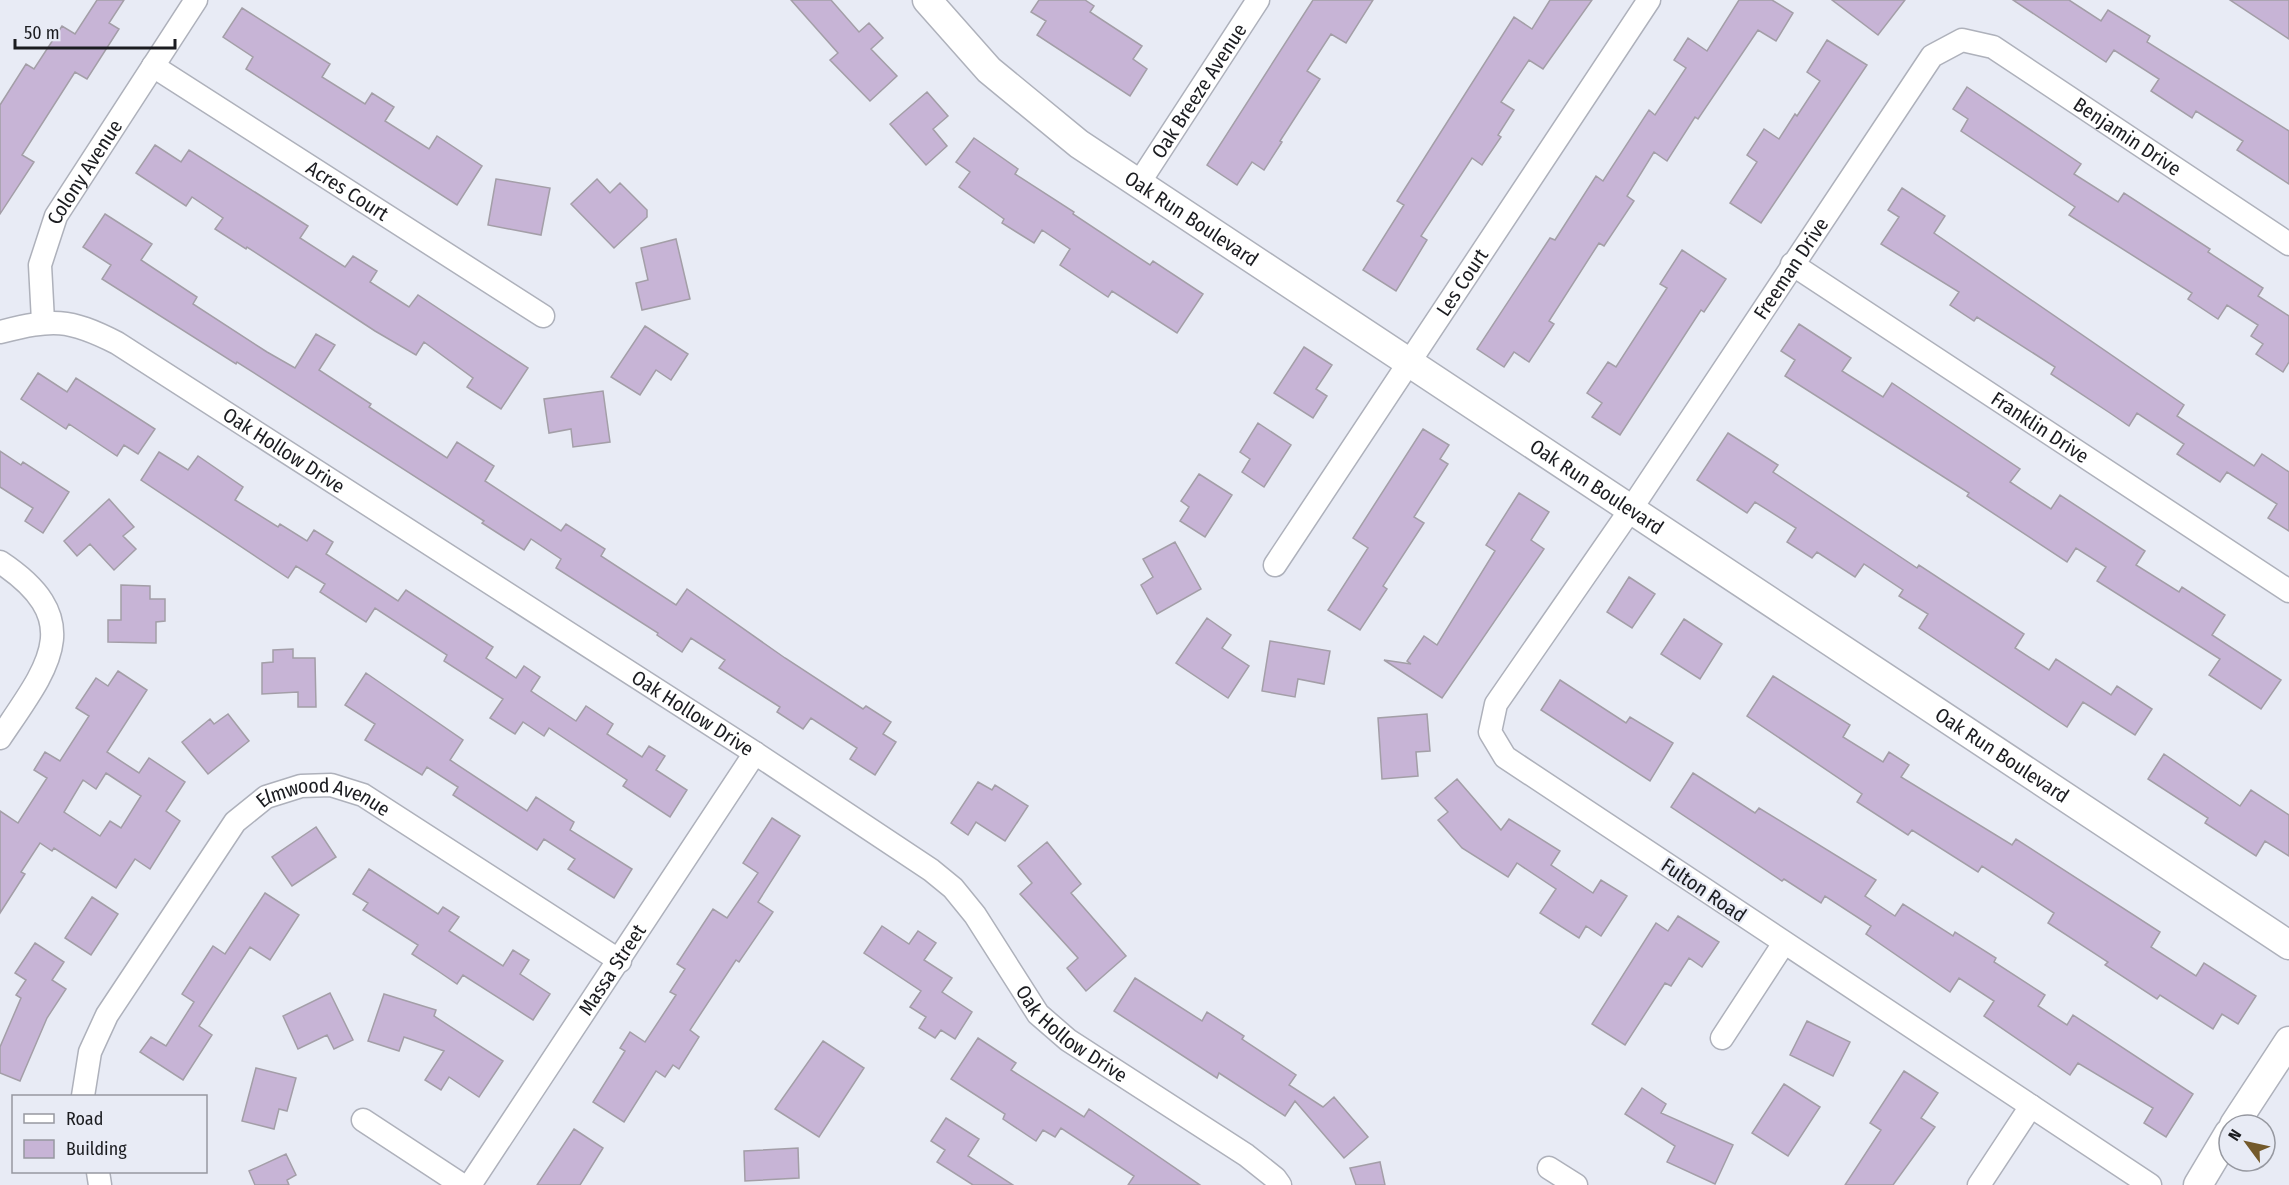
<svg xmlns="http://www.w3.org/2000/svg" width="2289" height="1185" viewBox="0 0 2289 1185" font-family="'Fira Sans Condensed',sans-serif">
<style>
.building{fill:#c7b4d6;stroke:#a39ea7;stroke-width:1.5;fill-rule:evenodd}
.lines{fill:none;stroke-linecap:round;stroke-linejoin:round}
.minor-casing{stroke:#aeb1bb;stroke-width:25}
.tertiary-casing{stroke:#aeb1bb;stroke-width:31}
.minor{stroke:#fff;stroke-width:22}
.tertiary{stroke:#fff;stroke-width:28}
.labels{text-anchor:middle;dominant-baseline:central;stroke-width:4.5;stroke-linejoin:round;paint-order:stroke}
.street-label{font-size:20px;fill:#1b1c20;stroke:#e8ebf5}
</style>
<rect width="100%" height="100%" fill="#e8ebf5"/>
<path class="building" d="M97,0H124L109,23L119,29L87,79L75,72L22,155L34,162L0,214V105L26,64L34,69L62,26L75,34Z
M791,0H831L859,32L869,23L883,38L871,49L897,76L870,101L830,60L838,53Z
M1039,0H1085L1094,6L1090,12L1142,46L1133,59L1147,69L1130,96L1037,35L1046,21L1031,12Z
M1313,0H1373L1346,43L1331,34L1307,71L1320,79L1280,141L1282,142L1264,170L1252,162L1237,185L1207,165Z
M1550,0H1592L1543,69L1529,60L1501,102L1514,110L1498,135L1501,137L1482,165L1472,158L1421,236L1427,240L1396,291L1363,270L1404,205L1397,201L1514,17L1532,29Z
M1739,0H1772L1793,13L1776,41L1758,30L1698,119L1695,117L1667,161L1654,152L1627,196L1634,201L1604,246L1599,243L1549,321L1554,324L1529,362L1514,352L1504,367L1477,349L1550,238L1555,240L1596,176L1603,181L1649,110L1655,115L1686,68L1674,60L1688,38L1707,51Z
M1832,0H1905L1878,35Z
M2013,0H2069L2101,21L2108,10L2150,36L2147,42L2289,131V184L2237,150L2243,141L2196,111L2192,118L2151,91L2159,79L2114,50L2106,62Z
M2230,0H2289V39Z
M242,8L330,64L322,77L365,104L372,93L394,107L385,121L429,149L437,136L482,166L457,205L246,69L253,57L223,37Z
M1827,40L1867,65L1761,223L1730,203L1757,162L1747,155L1764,129L1779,139L1795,114L1797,116L1820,81L1807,72Z
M1967,87L2081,164L2074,174L2118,202L2124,193L2210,249L2208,252L2263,288L2258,296L2289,316V362L2283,372L2256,354L2263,344L2251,336L2258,325L2227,305L2218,319L2188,299L2192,293L2069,215L2075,207L1961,131L1968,119L1953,109Z
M927,92L948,116L933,129L947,146L926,165L890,124Z
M974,138L1018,169L1015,174L1074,212L1073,214L1150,265L1153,261L1203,294L1177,333L1112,291L1108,297L1060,265L1070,249L1042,230L1034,243L1002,223L1004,219L959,187L970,172L956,162Z
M155,145L181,162L189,150L308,226L300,238L345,267L353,256L377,271L370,282L409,307L418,295L528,368L501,409L467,387L473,378L424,342L416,355L375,331L247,247L246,249L215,229L223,218L192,197L186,206L136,173Z
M496,179L550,188L541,235L488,225Z
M597,179L610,193L620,183L647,210V217L614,248L571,204Z
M1902,188L1945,216L1934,233L2184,405L2177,416L2254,466L2262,454L2289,472V531L2268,518L2277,504L2227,472L2220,482L2177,454L2184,444L2137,413L2129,426L2110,413L2051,374L2055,367L1977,317L1974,321L1950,305L1959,292L1881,244L1899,217L1888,210Z
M105,214L152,244L141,260L197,297L193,304L267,352L295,368L316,334L335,345L319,370L371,404L369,407L447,458L457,442L494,466L485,481L561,531L566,524L605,549L601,556L676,605L687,589L785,658L863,709L866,706L891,722L883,734L896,742L875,775L850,759L857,748L811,718L803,729L777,712L780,707L719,668L725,660L691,638L682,652L657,635L658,633L556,568L561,559L531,539L524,550L482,523L484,521L237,362L236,364L102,279L111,265L83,247Z
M676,239L690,299L642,310L636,283L648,280L641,248Z
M1682,250L1726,279L1704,312L1701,310L1620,435L1592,417L1602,403L1587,393L1608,362L1616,367L1667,288L1660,284Z
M1799,324L1851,358L1842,371L1883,397L1892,383L2020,469L2010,482L2051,509L2060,495L2145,551L2136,565L2179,592L2182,587L2225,615L2212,635L2281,680L2261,709L2209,675L2220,659L2097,581L2106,567L2076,548L2067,562L1967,496L1969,493L1785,376L1795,360L1781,351Z
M645,326L688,354L671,380L656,370L640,395L611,377Z
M1304,347L1332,365L1316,389L1327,396L1313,418L1274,393Z
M38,373L67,392L76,378L155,429L138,454L124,445L117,456L69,424L66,429L21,399Z
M603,391L610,442L573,447L571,429L549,433L544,399Z
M1258,423L1291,445L1264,487L1242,472L1250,459L1240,452Z
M1423,429L1449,445L1440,459L1448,464L1414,517L1424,523L1383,586L1387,589L1360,630L1328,610L1368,548L1353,538Z
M1728,433L1778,465L1773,472L1917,568L1919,565L2024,634L2015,648L2049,670L2056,659L2111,695L2117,686L2152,709L2135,735L2083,702L2067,727L1919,628L1928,614L1899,596L1903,590L1864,564L1855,577L1817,552L1812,558L1787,542L1796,528L1755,502L1747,513L1697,480Z
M0,451L21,465L23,462L69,492L43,533L25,521L33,508L0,487Z
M159,452L188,470L198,456L243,487L235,500L278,527L280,524L307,541L314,530L333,542L326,554L398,601L406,590L493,647L486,658L516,678L524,666L540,677L531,691L576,721L586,706L613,724L607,734L642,757L649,746L665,756L656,770L687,790L670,817L623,786L627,780L549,728L544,736L523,722L515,734L490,718L503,699L444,661L447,655L375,608L366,622L320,592L325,584L296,566L288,578L141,480Z
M1199,474L1232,495L1205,537L1180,521L1189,507L1181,501Z
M1519,493L1549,512L1531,540L1544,549L1442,698L1384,660L1411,664L1407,661L1424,636L1437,645L1495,551L1486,545Z
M109,499L134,527L123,536L136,549L114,570L90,544L77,556L64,541Z
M1175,542L1201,589L1157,614L1141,585L1153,577L1143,559Z
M1629,577L1655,594L1632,628L1607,612Z
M121,585L150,586V599H165V621L156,622V643L108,642V620H121Z
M1207,618L1231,635L1222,648L1249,666L1228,698L1176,663Z
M1684,619L1722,644L1700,679L1661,654Z
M1270,641L1330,651L1324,684L1298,679L1295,697L1262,691Z
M293,649V658H315L316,707H298V692L262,694V663L273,662V650Z
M118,671L147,690L107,752L139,773L149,758L185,782L166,811L180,821L150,869L135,859L116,888L54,848L52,851L40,843L21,872L25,874L0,913V811L18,823L47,778L34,770L45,752L60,761L89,716L76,708L96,678L108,686ZM106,773L141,796L121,828L110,821L100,836L64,812L83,780L96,789Z
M366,673L463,740L450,760L527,811L536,797L574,822L570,830L632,869L614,898L568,869L575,859L544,839L537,850L453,795L458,787L427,767L422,775L365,740L375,724L345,705Z
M1773,676L1850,725L1843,737L1883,762L1889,752L1909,765L1901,777L2012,845L2016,839L2160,932L2151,947L2196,976L2204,963L2256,996L2238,1024L2222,1014L2213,1029L2160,995L2157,999L2105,965L2108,962L2048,923L2054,913L1982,866L1978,872L1912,830L1908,835L1857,802L1862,794L1747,716Z
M1560,680L1626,723L1630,717L1673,743L1650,781L1541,710Z
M228,714L249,741L208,774L182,742L210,719L214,724Z
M1427,714L1430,751L1416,752L1418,776L1382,779L1378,718Z
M2164,754L2240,806L2251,790L2289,815V856L2265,841L2256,856L2205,823L2208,818L2148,779Z
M1693,773L1755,813L1759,808L1876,880L1865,896L1895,916L1903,904L1953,936L1955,932L1996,958L1994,962L2045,995L2038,1006L2067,1025L2073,1015L2193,1094L2166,1137L2144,1123L2153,1108L2078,1063L2070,1075L1984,1016L1994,1001L1959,978L1950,992L1866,934L1871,926L1825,896L1821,903L1784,879L1782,881L1671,807Z
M1457,779L1501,830L1509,819L1560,851L1551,865L1593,893L1601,880L1627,896L1601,936L1586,926L1579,938L1540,913L1556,889L1517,863L1508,877L1462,848L1438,820L1448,812L1435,798Z
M978,782L992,790L995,785L1028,806L1005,841L976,822L968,835L951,823Z
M772,818L800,836L758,902L773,912L739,962L736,960L690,1030L699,1037L679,1069L673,1065L665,1077L656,1071L624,1122L593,1102L625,1051L620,1048L630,1032L645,1042L676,995L670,992L685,969L677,964L713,909L727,918L758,873L743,863Z
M316,827L336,857L292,886L272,857Z
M1047,842L1081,884L1071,893L1126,956L1086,991L1067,968L1078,958L1020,894L1032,883L1018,866Z
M369,869L438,914L443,907L459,917L449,931L503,966L513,950L529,960L520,974L550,994L533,1020L463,975L457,984L438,971L412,954L418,945L363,910L368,903L353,894Z
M265,893L299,915L270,960L250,947L199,1026L212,1035L183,1080L140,1052L151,1037L166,1046L194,1002L182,994L213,946L225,954Z
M92,897L118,914L91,955L65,938Z
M1678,916L1719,942L1702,967L1689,958L1671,986L1665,983L1625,1045L1592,1024L1656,923L1668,931Z
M882,926L909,944L918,931L936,943L924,960L952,978L942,992L972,1012L955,1039L941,1030L935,1038L919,1028L926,1017L910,1007L921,991L864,953Z
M35,943L64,962L52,980L66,989L47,1018L20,1081L0,1073V1047L21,998L16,995L26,980L15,973Z
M1135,978L1202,1021L1207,1012L1244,1036L1242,1039L1296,1075L1289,1085L1323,1107L1334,1097L1368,1137L1344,1158L1295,1101L1285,1116L1219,1073L1217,1078L1114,1011Z
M330,993L353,1040L334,1049L327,1035L298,1049L283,1016Z
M384,994L436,1010L434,1016L503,1061L479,1097L449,1077L441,1090L425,1080L444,1051L404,1037L399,1051L368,1041Z
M1807,1021L1850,1042L1833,1076L1790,1055Z
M978,1038L1016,1063L1011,1070L1084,1117L1089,1109L1200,1185H1128L1134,1176L1061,1128L1055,1137L1043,1130L1036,1141L1003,1119L1005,1114L951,1079Z
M823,1041L864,1068L819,1137L775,1109Z
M256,1068L296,1078L287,1111L279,1109L274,1129L242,1121Z
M1904,1071L1938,1093L1921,1118L1935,1127L1893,1185H1845L1881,1130L1870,1123Z
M1784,1084L1820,1107L1788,1156L1752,1133Z
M1642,1088L1666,1104L1661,1113L1733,1145L1715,1184L1667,1162L1675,1146L1625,1114Z
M946,1118L979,1139L968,1156L1013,1185H973L937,1162L945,1150L931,1141Z
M574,1129L603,1148L580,1185H537Z
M798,1148L799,1178L745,1181L744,1151Z
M286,1154L296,1175L287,1180L289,1185H255L249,1171Z
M1380,1162L1385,1185H1356L1350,1168Z"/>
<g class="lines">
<defs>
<g id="minor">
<path id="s1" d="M153,66L543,316"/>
<path id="s2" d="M1139,183L1258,0"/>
<path id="s3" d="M1792,264L2289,591"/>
<path id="s4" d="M43,321L40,265L56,216L196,0"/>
<path id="s5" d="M0,332C53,319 68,318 117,343L755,753L931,870L953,888L975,915L1038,1014L1068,1040L1246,1155L1275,1178L1280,1185"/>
<path d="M0,562C89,621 47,668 0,738"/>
<path id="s6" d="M1275,565L1649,0"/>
<path d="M1722,1038L1784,943"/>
<path id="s7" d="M83,1096L90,1052L107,1015L235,822L266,797L301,786L331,785L363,795L620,961"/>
<path d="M363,1120L462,1185"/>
<path d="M1549,1168L1576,1185"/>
<path d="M98,1172L100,1185"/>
<path id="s8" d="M470,1185L755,753"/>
<path d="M1979,1185L2031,1106"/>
<path id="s9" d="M2150,1185L1505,757L1490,732L1496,704L1631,509L1932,56L1962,40L1993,47L2289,244"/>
</g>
<g id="tertiary">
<path id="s10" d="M927,0L989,70L1079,144L2289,945"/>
<path d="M2234,1125L2289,1041"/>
<path d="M2198,1185L2229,1133"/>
</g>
</defs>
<use href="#minor" class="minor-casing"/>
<use href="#tertiary" class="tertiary-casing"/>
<use href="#minor" class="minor"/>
<use href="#tertiary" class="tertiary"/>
</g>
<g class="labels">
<g class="street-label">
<text stroke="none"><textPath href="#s2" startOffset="110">Oak Breeze Avenue</textPath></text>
<text stroke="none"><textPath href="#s9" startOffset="1840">Benjamin Drive</textPath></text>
<text stroke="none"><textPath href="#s4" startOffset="160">Colony Avenue</textPath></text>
<text stroke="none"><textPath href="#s1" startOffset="231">Acres Court</textPath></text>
<text stroke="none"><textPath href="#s10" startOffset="345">Oak Run Boulevard</textPath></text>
<text stroke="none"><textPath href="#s9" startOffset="1358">Freeman Drive</textPath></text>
<text stroke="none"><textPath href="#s6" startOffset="339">Les Court</textPath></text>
<text stroke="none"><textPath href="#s3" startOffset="297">Franklin Drive</textPath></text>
<text stroke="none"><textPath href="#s5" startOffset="320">Oak Hollow Drive</textPath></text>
<text stroke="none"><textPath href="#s10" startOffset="831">Oak Run Boulevard</textPath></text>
<text stroke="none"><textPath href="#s5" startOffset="806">Oak Hollow Drive</textPath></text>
<text stroke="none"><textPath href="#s10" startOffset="1317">Oak Run Boulevard</textPath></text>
<text stroke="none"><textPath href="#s7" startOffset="417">Elmwood Avenue</textPath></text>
<text transform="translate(1704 890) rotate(34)">Fulton Road</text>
<text stroke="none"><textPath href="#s8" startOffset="258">Massa Street</textPath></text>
<text stroke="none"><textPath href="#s5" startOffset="1310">Oak Hollow Drive</textPath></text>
</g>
</g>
<rect x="12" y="1095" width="195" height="78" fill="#e8ebf5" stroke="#9698a0" stroke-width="1.5"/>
<rect x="24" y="1114" width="30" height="9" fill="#ffffff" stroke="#9698a0" stroke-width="1.5"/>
<text x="66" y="1125" font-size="18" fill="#1b1c20">Road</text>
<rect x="24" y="1140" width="30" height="18" fill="#c7b4d6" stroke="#9698a0" stroke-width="1.5"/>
<text x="66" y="1155" font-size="18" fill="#1b1c20">Building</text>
<g transform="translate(2247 1143) rotate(303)"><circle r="28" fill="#e8ebf5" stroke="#9698a0" stroke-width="1.5"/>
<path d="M0-4.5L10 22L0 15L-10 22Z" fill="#745a2b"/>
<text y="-9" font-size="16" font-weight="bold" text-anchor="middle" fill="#1b1c20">N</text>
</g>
<path d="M15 39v9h160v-9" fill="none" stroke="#1b1c20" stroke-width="3"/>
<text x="24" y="39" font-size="18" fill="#1b1c20" stroke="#e8ebf5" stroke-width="4.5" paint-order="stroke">50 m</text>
</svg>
